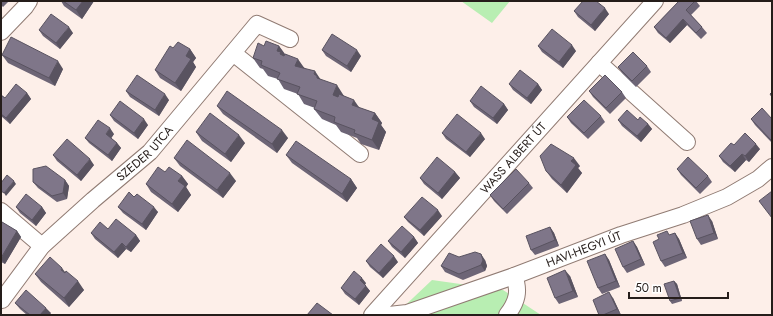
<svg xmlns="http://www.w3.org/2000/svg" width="773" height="316" viewBox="0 0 773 316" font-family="Jost,sans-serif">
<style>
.green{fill:#b8eeb2}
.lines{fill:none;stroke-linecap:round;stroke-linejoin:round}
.minor-casing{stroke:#907b73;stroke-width:18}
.minor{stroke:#fff;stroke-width:16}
.wall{fill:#6d6576}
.shaded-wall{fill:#595360}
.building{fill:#7f7689;stroke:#595360}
.labels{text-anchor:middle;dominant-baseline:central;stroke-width:3.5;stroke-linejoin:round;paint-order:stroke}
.street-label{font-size:12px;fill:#251d1a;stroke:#fff}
</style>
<rect width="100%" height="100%" fill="#fdefe9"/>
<path class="green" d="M461,1H510L492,23Z
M432,280L503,290L541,315H395Z"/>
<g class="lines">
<defs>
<g id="minor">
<path d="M1,32L25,7L29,1"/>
<path d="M233,53L360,154"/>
<path d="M599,63L687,142"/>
<path d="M1,211L42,246"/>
<path id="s1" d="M1,299L2,300L42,246L93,200L150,152L257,24L290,39"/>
<path id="s2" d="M372,315L655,1"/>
<path id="s3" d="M389,315L407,313L514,276L621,235L683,215L727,197L758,179L772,167"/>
<path d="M507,315C517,302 520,291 514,276"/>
</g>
</defs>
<use href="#minor" class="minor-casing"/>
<use href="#minor" class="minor"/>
</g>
<path class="wall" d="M1,1H9L3,7L1,5Z
M61,1H94L82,19L64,6Z
M679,1H696L700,6L691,15L702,27L707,33L701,39L687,25L670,43L658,33L654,27Z
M574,11L609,14L595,31L578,17Z
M39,30L73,33L60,49L43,36Z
M279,46L285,54L344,96L360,108L375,113L382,123L381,125L386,132L379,150L361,144L357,138L341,132L336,125L322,119L314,109L315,108L304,104L298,94L284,89L278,79L268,76L263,69L260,68L253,58Z
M538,46L576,51L563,68L542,52Z
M173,48L190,49L196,58L193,62L196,67L181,91L160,78L155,70Z
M322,50L361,56L351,72L326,56Z
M2,55L63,69L55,86L8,63Z
M647,66L651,72L636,87L622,73L618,67Z
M509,84H538L542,90L531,104L513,90Z
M126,91L169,100L159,116L130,97Z
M589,91L622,92L626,98L610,114L593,97Z
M27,93L31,99L10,124L1,116V95L5,98Z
M470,101L504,104L508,110L497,124L474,107Z
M217,106L288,138L277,153L223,114Z
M110,115L148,125L138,139L114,121Z
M601,116L605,122L588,139L571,123L567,117Z
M751,119H772V143L755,125Z
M618,120H638L648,124L652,129L641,142L622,126Z
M196,132L245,143L231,162L202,141Z
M442,133L485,139L470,157L446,139Z
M114,134L111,138L117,143L121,148L112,161L89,143L85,138Z
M734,145L760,149L749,162L746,160L735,172L723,162L719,156Z
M53,155L94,165L81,181L57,161Z
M286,155L351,179L357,188L347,202L292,163Z
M174,158L236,181L223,198L180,166Z
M580,166L578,168L582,173L567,193L552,179L546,171Z
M677,169L708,176L712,182L700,194L681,175Z
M165,172L182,176L188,184L186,187L191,195L178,212L151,192L146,184Z
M455,172L460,178L442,199L424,184L420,178Z
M65,180L69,186L67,199L57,202L38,188L33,182Z
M529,183L533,188L507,214L494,201L490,195Z
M134,197L158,212L146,230L123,213L118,207Z
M16,207H42L46,213L36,226L20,213Z
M442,216L424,236L408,222L404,217Z
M712,221L718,239L701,245L697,239Z
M1,223L17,231L21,237L5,264L1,262Z
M550,227L554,233L559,246L535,255L531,250Z
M108,229L136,235L140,241L131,252L126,249L118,258L95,239L91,233Z
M675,233L679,239L687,258L665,267L661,261L670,235Z
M414,237L418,243L405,258L392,247L388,241Z
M633,241L637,247L645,265L627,273L623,267Z
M605,254L609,260L620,287L602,294L598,288Z
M459,257L485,260L487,266L485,271L463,280L445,272L441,266Z
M366,261L398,262L383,278L370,267Z
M65,272L84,290L69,307L41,282L35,274Z
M570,276L578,297L559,304L555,298Z
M674,281L677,284L682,301L672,304L670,301Z
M366,283L365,285L370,291L359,305L345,294L341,288Z
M613,298L621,315H599Z
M15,303L51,313L49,315H27L20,309Z"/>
<path class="shaded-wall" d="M83,1H94L82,19L76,10Z
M605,8L609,14L595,31L591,25Z
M683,19L687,25L670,43L666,38Z
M69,27L73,33L60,49L56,43Z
M572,45L576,51L563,68L559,62Z
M279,46L286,56L287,64L277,51Z
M190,49L196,58L193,62L196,67L181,91L175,83L186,56Z
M357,50L361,56L351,72L347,66Z
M298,59L305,69L295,66Z
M58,61L63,69L55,86L49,78Z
M315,71L325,86L314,74Z
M538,84L542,90L531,104L527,98Z
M337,85L344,96L340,105L333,95Z
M27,93L31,99L10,124L6,118Z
M165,94L169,100L159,116L155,110Z
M354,100L361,110L352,105Z
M504,104L508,110L497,124L493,118Z
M375,113L382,123L381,125L386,132L379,150L372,140V119Z
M144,119L148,125L138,139L134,133Z
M648,124L652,129L641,142L637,136Z
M110,128L114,134L110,140L106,134Z
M282,130L288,138L277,153L272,144Z
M481,133L485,139L470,157L466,152Z
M239,135L245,143L231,162L225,154Z
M117,143L121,148L112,161L108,155Z
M756,144L760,149L749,162L745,156Z
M742,154L746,160L735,172L730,166Z
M574,158L580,166L578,168L582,173L567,193L561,185L571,161Z
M90,159L94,165L81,181L77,175Z
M455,172L460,178L442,199L438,193Z
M230,173L236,181L223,198L217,190Z
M182,176L188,184L186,187L191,195L178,212L172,204L178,181Z
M351,179L357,188L347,202L342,194Z
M65,180L69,186L67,199L63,193Z
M14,181L16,184L6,196L4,193Z
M42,207L46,213L36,226L32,220Z
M154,207L158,212L146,230L142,224Z
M438,210L442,216L424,236L420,230Z
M708,215L712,221L718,239L714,233Z
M550,227L554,233L559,246L555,240Z
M17,231L21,237L5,264L1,259Z
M675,233L679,239L687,258L683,253Z
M136,235L140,241L131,252L126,247Z
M414,237L418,243L405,258L401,252Z
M633,241L637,247L645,265L641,259Z
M122,243L126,249L118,258L114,252Z
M481,254L485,260L487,266L485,271L481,265Z
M605,254L609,260L620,287L616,281Z
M394,256L398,262L383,278L379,273Z
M62,268L68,276L61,270Z
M565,270L570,276L578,297L573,291Z
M362,278L366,283L364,286L360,280Z
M78,281L84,290L69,307L64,298Z
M674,281L677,284L682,301L680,298Z
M366,286L370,291L359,305L355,299Z
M609,292L613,298L621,315L617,309Z
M46,308L51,313L49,315H40Z"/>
<path class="building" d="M63,1H83L76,10Z
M583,1H596L605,8L591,25L574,11Z
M679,1H695L686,10L702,27L696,33L683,19L666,38L654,27Z
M51,14L69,27L56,43L39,30Z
M552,29L572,45L559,62L538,46Z
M332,34L357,50L347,66L322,50Z
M11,37L58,61L49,78L2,55Z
M266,41L279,46L277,51L281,52L280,54L284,56L285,54L298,59L295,66L315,71L314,74L317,76V78L337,85L333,95L338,97L339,94L354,100L352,105L375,113L372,119L379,122L372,140L354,133L355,130L334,122L335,117L314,109L317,101L297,94L300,87L277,79L280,73L261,65L262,61L253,58L258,43L264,46Z
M178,42L190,49L186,56L191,59L175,83L155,70L170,46L173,48Z
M633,52L647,66L632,81L618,67Z
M520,70L538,84L527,98L509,84Z
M137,75L165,94L155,110L126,91Z
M605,75L622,92L606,108L589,91Z
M16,84L27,93L6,118L1,114V95L5,98Z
M481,86L504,104L493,118L470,101Z
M227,91L282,130L272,144L217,106Z
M772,92V97L770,94Z
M584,100L601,116L584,133L567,117Z
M120,101L144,119L134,133L110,115Z
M762,108L772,119V139L771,140L751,119Z
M627,110L638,120L640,117L648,124L637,136L618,120Z
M210,113L239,135L225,154L196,132Z
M457,114L481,133L466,152L442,133Z
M98,120L110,128L106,134L117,143L108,155L85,138Z
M745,133L756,144L745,156L742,154L730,166L719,156L731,143L734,145Z
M67,139L90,159L77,175L53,155Z
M187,140L230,173L217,190L174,158Z
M296,141L351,179L342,194L286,155Z
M551,144L574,158L571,161L576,165L561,185L546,171L540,156Z
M437,157L455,172L438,193L420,178Z
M688,157L708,176L696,188L677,169Z
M46,166L65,180L63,193L52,196L33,182V169Z
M158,167L165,172L169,167L182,176L178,181L185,186L172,204L146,184Z
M516,169L529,183L503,209L490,195Z
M7,175L14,181L4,193L1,191V183Z
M772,191V218L759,201Z
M129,192L134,197L137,194L154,207L142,224L118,207Z
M26,194L42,207L32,220L16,207Z
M422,197L438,210L420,230L404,217Z
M708,215L714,233L697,239L690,221Z
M116,219L136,235L126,247L122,243L114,252L91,233L100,222L108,229Z
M2,222L17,231L1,258V223Z
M402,226L414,237L401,252L388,241Z
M550,227L555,240L531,250L526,236Z
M667,231L669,235L675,233L683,253L661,261L653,242L659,239L657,235Z
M633,241L641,259L623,267L615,249Z
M381,244L394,256L379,273L366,261Z
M475,252L481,254L483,260L481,265L459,274L441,266L449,253L459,257Z
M605,254L616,281L598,288L587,261Z
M50,257L62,268L61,270L65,273L66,271L78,281L64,298L35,274Z
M565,270L573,291L555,298L547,278Z
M354,271L362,278L360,280L366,286L355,299L341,288Z
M674,281L680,298L670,301L664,284Z
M26,290L46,308L40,315H30L15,303Z
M609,292L617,309L603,315H599L593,300Z
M317,303L333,315H307Z"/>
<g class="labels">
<g class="street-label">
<text stroke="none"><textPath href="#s1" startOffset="207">SZEDER UTCA</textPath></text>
<text stroke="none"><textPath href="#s2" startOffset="211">WASS ALBERT ÚT</textPath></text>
<text stroke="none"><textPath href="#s3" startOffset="206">HAVI-HEGYI ÚT</textPath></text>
</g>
</g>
<rect width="773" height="316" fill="none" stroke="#251d1a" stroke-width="4"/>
<path d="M629 292v6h99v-6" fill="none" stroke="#251d1a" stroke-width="2"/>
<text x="635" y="292" font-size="12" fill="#251d1a" stroke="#ffffff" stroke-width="3" paint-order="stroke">50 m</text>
</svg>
